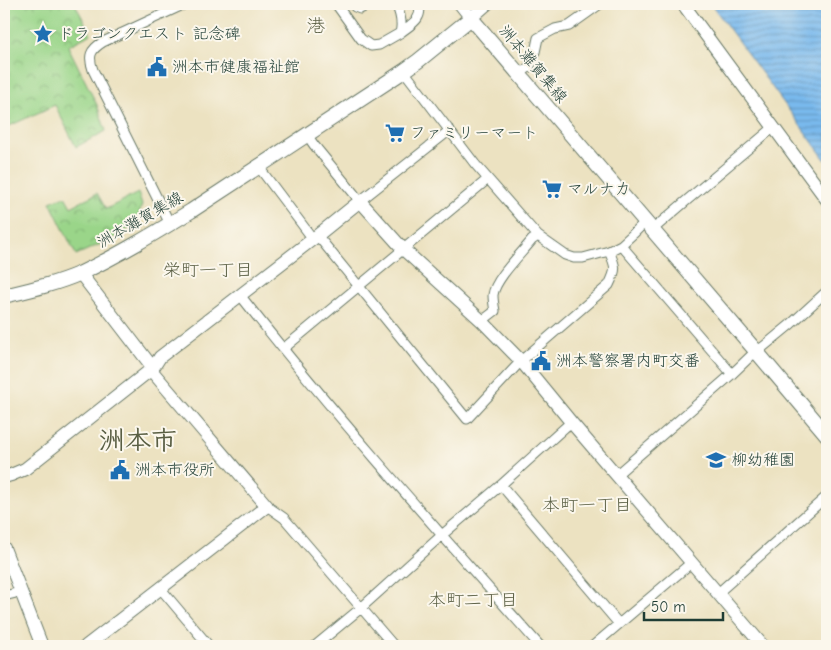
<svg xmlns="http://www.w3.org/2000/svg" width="831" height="650" viewBox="0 0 831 650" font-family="'Comic Neue','Klee One',sans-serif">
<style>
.park{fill:url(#park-crowns);stroke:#5c895e}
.water{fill:url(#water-rules);stroke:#4c7b90}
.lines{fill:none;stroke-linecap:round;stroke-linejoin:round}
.street-casing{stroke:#677765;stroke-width:11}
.secondary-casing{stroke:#677765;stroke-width:14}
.primary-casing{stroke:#677765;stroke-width:16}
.street{stroke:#fff;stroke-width:9}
.secondary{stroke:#fff;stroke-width:12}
.primary{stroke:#fff;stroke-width:14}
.labels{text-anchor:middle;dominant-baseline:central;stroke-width:4;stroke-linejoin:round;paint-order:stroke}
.poi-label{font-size:16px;fill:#1f3d34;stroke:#fbf7ec;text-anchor:start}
.street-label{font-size:16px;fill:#1f3d34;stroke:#fbf7ec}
.neighbourhood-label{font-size:18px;fill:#5a5f44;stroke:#fbf7ec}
.quarter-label{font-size:19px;fill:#5a5f44;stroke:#fbf7ec}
.town-label{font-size:26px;font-weight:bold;fill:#5a5f44;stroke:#fbf7ec}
</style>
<defs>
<pattern id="park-crowns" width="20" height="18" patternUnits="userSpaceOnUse" patternTransform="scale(1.25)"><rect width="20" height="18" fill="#9ad589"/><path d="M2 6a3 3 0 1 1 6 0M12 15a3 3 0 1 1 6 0" fill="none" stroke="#7dae71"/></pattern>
<pattern id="water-rules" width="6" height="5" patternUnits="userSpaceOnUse" patternTransform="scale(1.25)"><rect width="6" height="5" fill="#79b9ed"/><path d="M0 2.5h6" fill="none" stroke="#6398c1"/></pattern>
</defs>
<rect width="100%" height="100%" fill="#fbf7ec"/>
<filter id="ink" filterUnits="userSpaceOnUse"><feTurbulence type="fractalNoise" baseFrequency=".02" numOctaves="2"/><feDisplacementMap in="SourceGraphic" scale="10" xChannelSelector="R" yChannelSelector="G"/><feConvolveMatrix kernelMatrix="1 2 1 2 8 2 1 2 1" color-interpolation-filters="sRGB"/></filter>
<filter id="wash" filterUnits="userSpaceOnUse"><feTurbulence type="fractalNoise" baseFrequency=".0096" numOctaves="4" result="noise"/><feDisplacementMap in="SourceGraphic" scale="20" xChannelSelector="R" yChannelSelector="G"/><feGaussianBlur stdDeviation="1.12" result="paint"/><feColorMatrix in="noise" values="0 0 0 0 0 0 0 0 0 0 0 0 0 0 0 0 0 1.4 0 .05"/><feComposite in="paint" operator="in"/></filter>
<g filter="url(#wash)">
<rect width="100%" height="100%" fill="#ece2c1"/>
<path class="park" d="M4,4H75L91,34L68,46L97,105L106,131L76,147L55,105L5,128L4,126Z
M97,193L106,209L138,193L142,205L136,224L112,239L76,255L50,202L65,196L71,207Z"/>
<path class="water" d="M711,4H827V162Z"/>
</g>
<g filter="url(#ink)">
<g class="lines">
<defs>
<path id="street" d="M336,4L361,39L371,46L379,45L400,33C403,23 400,13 396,4
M353,4L355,7L360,9L370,4
M400,33C411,24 423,20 419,4
M404,71L475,164L538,236L565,255L574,258H583L609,251L621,245L633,234L645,222
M520,74L530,66L535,52L538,38L555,29L569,26L600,4
M307,135L314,145L360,201L450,130
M258,166L313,239
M170,224L93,70C88,56 90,50 103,42L185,4
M653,230L658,225L686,201L774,127
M317,235L467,419L521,361L609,285C617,269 616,267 609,251
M621,245L732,374
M240,295C335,416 438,531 540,646
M482,321L495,311C494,306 493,300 493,295C495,279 521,254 532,240L538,236
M283,349L488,179
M616,475L732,374L756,351L763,347L791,324L827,291
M501,485L619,624
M267,506L284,518L394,646
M161,589L209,646
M718,593L827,496
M4,596L20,592
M315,646L361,608L442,535L501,485L571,422
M593,646L691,563"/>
<path id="secondary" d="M460,4L471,18L487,4
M683,4L827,200
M80,273L153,368
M4,477L11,475L25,469L153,368L160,357L313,239L360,201L403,249L482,321L521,361L571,422L763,646
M4,548L42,646
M86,646L267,506L151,370"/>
<path id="primary" d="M4,296C29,290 56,284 81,273C119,255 155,233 191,211L404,71L418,61L471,18L756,351L827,435"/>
</defs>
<use href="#street" class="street-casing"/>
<use href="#secondary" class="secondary-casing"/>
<use href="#primary" class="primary-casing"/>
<use href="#street" class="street"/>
<use href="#secondary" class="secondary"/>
<use href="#primary" class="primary"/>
</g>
</g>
<defs>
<symbol id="sight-bare" viewBox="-9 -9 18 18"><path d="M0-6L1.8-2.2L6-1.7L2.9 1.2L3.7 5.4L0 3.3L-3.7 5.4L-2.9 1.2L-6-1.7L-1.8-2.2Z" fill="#1f6fb2" stroke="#fbf7ec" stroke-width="2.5" paint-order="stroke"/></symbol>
<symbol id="civic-bare" viewBox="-9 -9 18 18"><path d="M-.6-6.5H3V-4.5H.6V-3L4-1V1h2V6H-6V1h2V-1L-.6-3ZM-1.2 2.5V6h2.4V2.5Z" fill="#1f6fb2" stroke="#fbf7ec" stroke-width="2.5" paint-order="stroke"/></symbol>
<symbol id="supermarket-bare" viewBox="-9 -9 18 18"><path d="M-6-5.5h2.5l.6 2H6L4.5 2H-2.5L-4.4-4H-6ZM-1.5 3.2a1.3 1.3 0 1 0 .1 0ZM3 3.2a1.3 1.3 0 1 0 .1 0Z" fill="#1f6fb2" stroke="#fbf7ec" stroke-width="2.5" paint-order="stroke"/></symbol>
<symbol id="school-bare" viewBox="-9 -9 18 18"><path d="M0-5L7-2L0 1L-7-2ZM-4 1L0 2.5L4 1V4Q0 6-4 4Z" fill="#1f6fb2" stroke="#fbf7ec" stroke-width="2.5" paint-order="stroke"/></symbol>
</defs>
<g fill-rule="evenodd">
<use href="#sight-bare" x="29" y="20" width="28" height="28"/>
<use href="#civic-bare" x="143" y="53" width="28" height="28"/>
<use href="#supermarket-bare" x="381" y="119" width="28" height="28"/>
<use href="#supermarket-bare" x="538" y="175" width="28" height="28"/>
<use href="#civic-bare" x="527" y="347" width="28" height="28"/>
<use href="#school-bare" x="702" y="446" width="28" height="28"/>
<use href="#civic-bare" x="106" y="456" width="28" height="28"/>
</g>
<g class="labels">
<g class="poi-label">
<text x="58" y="34">ドラゴンクエスト 記念碑</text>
<text x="172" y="67">洲本市健康福祉館</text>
<text x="410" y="133">ファミリーマート</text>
<text x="567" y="189">マルナカ</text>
<text x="556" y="361">洲本警察署内町交番</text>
<text x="731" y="460">柳幼稚園</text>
<text x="135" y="470">洲本市役所</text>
</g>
<g class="street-label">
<text transform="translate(533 64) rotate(50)">洲本灘賀集線</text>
<text transform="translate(140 220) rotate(-30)">洲本灘賀集線</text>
</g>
<g class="neighbourhood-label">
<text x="208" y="270">栄町一丁目</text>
<text x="587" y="505">本町一丁目</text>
<text x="473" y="600">本町二丁目</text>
</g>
<g class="quarter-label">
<text x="316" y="26">港</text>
</g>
<g class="town-label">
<text x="138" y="441">洲本市</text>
</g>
</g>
<rect width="831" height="650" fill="none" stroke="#fbf7ec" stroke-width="20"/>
<path d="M644 612v8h79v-8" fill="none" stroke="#1f3d34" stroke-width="2.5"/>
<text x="651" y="612" font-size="15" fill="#1f3d34" stroke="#fbf7ec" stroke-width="4" paint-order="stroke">50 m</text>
</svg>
